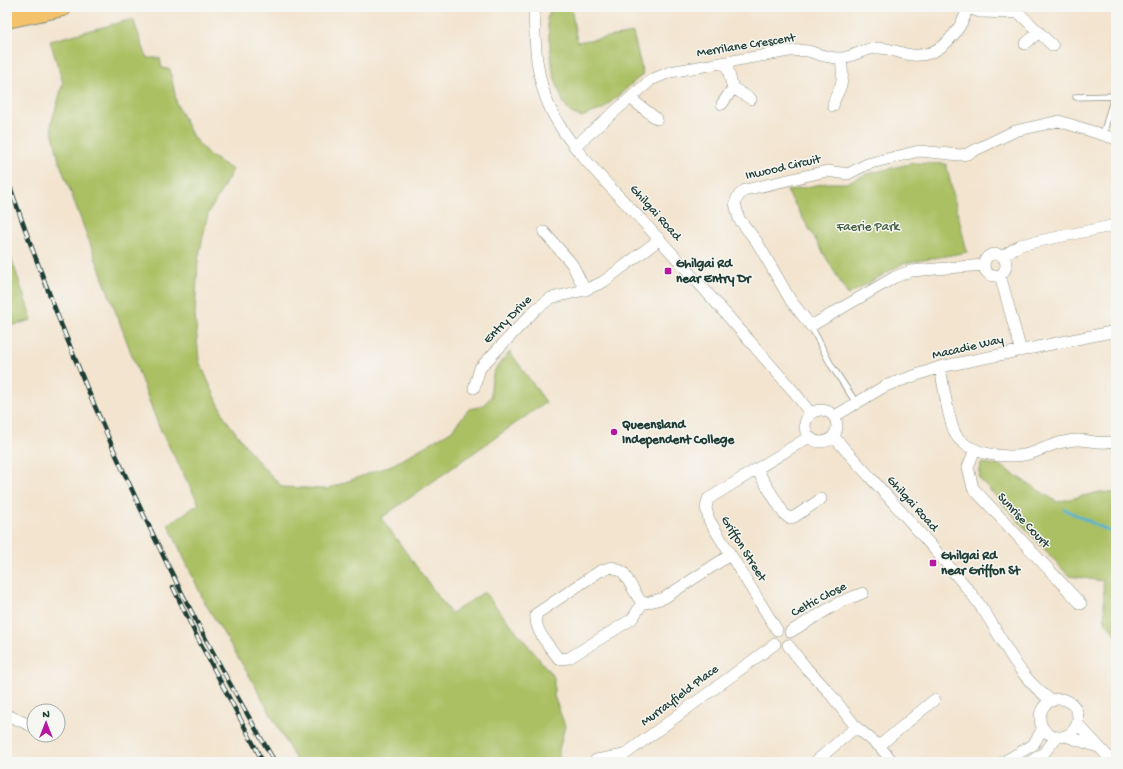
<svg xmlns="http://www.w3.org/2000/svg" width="1123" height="769" viewBox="0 0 1123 769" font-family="'Gochi Hand',sans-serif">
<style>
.green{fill:#abc064;stroke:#657e4c}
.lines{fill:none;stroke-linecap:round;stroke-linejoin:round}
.stream{stroke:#50b2cf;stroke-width:3}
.lane-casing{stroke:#899082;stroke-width:7}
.street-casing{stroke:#899082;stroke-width:12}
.primary-casing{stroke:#899082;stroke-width:20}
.lane{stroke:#fff;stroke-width:5.5}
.street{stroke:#fff;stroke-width:11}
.primary{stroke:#f3c26a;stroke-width:18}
.rail-casing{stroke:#1f3d34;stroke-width:4.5}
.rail{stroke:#f6f6f2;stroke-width:3;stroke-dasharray:9;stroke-linecap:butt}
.poi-dot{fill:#b5179e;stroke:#f6f6f2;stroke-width:1.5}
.labels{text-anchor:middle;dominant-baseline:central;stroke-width:3;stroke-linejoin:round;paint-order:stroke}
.street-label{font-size:13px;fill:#1f3d34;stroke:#f6f6f2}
.park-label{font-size:13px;fill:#425e40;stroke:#f6f6f2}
.poi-label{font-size:13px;font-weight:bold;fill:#1f3d34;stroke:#f6f6f2;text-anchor:start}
</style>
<rect width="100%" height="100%" fill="#f6f6f2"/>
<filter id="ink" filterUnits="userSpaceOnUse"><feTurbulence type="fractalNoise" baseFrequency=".025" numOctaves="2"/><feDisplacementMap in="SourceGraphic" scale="8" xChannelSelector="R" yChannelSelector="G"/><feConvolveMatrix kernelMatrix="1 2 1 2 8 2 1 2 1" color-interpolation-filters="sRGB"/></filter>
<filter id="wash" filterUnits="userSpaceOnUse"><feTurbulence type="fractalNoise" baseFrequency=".012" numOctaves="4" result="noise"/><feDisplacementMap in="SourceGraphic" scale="16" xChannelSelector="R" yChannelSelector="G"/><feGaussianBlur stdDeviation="0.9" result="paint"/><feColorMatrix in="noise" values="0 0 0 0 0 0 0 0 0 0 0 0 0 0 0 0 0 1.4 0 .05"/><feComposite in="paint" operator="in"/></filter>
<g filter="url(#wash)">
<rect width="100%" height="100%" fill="#f3e4cf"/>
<path class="green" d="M553,7H571L577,42L633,33L643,74L603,109L581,117L571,113L563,102L553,73L547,18Z
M133,19L147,58H160L162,68L170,69L177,105L193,137L209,155L233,170L208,214L198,260L195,314L199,361L225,418L254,457L282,487L327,489L394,464L451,431L469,409L482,406L491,397C491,372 493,370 510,352L546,402L381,518L451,614L484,592L554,677V696L565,726L559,750L560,762H297L253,682L205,603L168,524L199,504L159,427L59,161L51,125L63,83L50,41Z
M913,163L946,164L967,252L902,264L848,295L787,191L826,183H846L867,174Z
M7,245L32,320L7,327Z
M981,463L999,465L1057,502L1100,492L1116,493V575L1112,577L1116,576V634L1105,622L1103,581L1069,576L979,478Z"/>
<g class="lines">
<path class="stream" d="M1064,509L1109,531H1116"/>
</g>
</g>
<g filter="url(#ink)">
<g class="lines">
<defs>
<path id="lane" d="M1076,97L1114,96L1116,98
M1103,135L1114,96
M811,326L831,365L857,404"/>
<path id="street" d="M534,7C535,41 535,76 550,108C568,148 618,194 648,227C698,281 746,337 795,393L810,413
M968,8L980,12L1019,13L1053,46
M1025,44L1039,32
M733,88L751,99
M630,98L657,119
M722,104L733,88L726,63
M833,106C834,98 837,95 840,88C844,79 842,67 841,58
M575,146L651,80L670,72L789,51C795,51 802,50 808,51C818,54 829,59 841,58C854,57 866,47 879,48C890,48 901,54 912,55C940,58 961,31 968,7
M544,232L572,264L585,290
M984 265a11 11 0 1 1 22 0a11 11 0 1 1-22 0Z
M1003,256L1020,245L1116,225
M984,265L911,271L895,277L811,326L791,301L757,242L739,219L735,203L738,196L745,190L827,171L848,174L867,164L919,151L960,155L967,154L1015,131L1059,121L1116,139
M1000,275L1021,351
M940,367C943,382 949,428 958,438C973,455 1004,458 1024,455C1036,453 1047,446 1059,443C1064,442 1071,440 1077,440C1092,440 1099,445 1116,441
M474,388L480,368L536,309L551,298L585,290L603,282L660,239
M805 426a16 16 0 1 1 32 0a16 16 0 1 1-32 0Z
M835,416L885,386L940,367L1116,331
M834,437C881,490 930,541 974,597C1003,634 1011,672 1052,701
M975,449L968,467L973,488L1081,604
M757,470L784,514L789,518L794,517L821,499
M642,604L623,572L612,567L600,571L536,614C534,630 549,646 559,659L569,658L632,619L642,604L664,598L730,555
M777,630L709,520L706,508L708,499L809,437
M790,632L840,602L863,593
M788,645L807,669L828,691L856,727L879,746L893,762
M1040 718a19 19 0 1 1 38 0a19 19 0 1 1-38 0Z
M7,715L34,727
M1077,723L1113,762
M1066,736L1098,747
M879,746L934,700
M596,760L624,755L775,644
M815,762L856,727
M1003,762L1033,745L1043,728
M1030,762L1044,753L1057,737"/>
<path id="primary" d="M7,19L63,7"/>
</defs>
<use href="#lane" class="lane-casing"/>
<use href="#street" class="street-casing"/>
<use href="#primary" class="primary-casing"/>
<use href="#lane" class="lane"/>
<use href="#street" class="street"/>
<use href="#primary" class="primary"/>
<defs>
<path id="rail" d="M7,178C77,381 165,578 275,762
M173,587L195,633L263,762"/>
</defs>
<use href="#rail" class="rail-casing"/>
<use href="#rail" class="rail"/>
</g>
</g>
<g class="poi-dot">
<rect x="664" y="267" width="8" height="8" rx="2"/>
<circle cx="614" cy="432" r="4"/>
<rect x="929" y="559" width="8" height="8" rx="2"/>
</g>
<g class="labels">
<g class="street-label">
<text transform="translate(746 46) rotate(-9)">Merrilane Crescent</text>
<text transform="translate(783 168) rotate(-13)">Inwood Circuit</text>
<text transform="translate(655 213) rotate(48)">Ghilgai Road</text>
<text transform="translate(508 320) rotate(-45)">Entry Drive</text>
<text transform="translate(968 348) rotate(-13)">Macadie Way</text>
<text transform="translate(912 504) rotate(48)">Ghilgai Road</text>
<text transform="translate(1023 521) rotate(47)">Sunrise Court</text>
<text transform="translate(743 549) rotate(58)">Griffon Street</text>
<text transform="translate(819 600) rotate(-28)">Celtic Close</text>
<text transform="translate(680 696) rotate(-37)">Murrayfield Place</text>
</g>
<g class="park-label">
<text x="868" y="227">Faerie Park</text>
</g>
<g class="poi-label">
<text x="676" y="264">Ghilgai Rd<tspan x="676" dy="15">near Entry Dr</tspan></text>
<text x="622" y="425">Queensland<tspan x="622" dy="15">Independent College</tspan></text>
<text x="941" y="556">Ghilgai Rd<tspan x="941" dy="15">near Griffon St</tspan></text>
</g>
</g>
<rect width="1123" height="769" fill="none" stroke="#f6f6f2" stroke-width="24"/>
<g transform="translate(46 723)"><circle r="19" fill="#f6f6f2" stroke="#a0aca6"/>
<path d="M0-3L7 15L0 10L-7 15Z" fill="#b5179e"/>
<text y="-6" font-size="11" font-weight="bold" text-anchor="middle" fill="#1f3d34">N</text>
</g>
</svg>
